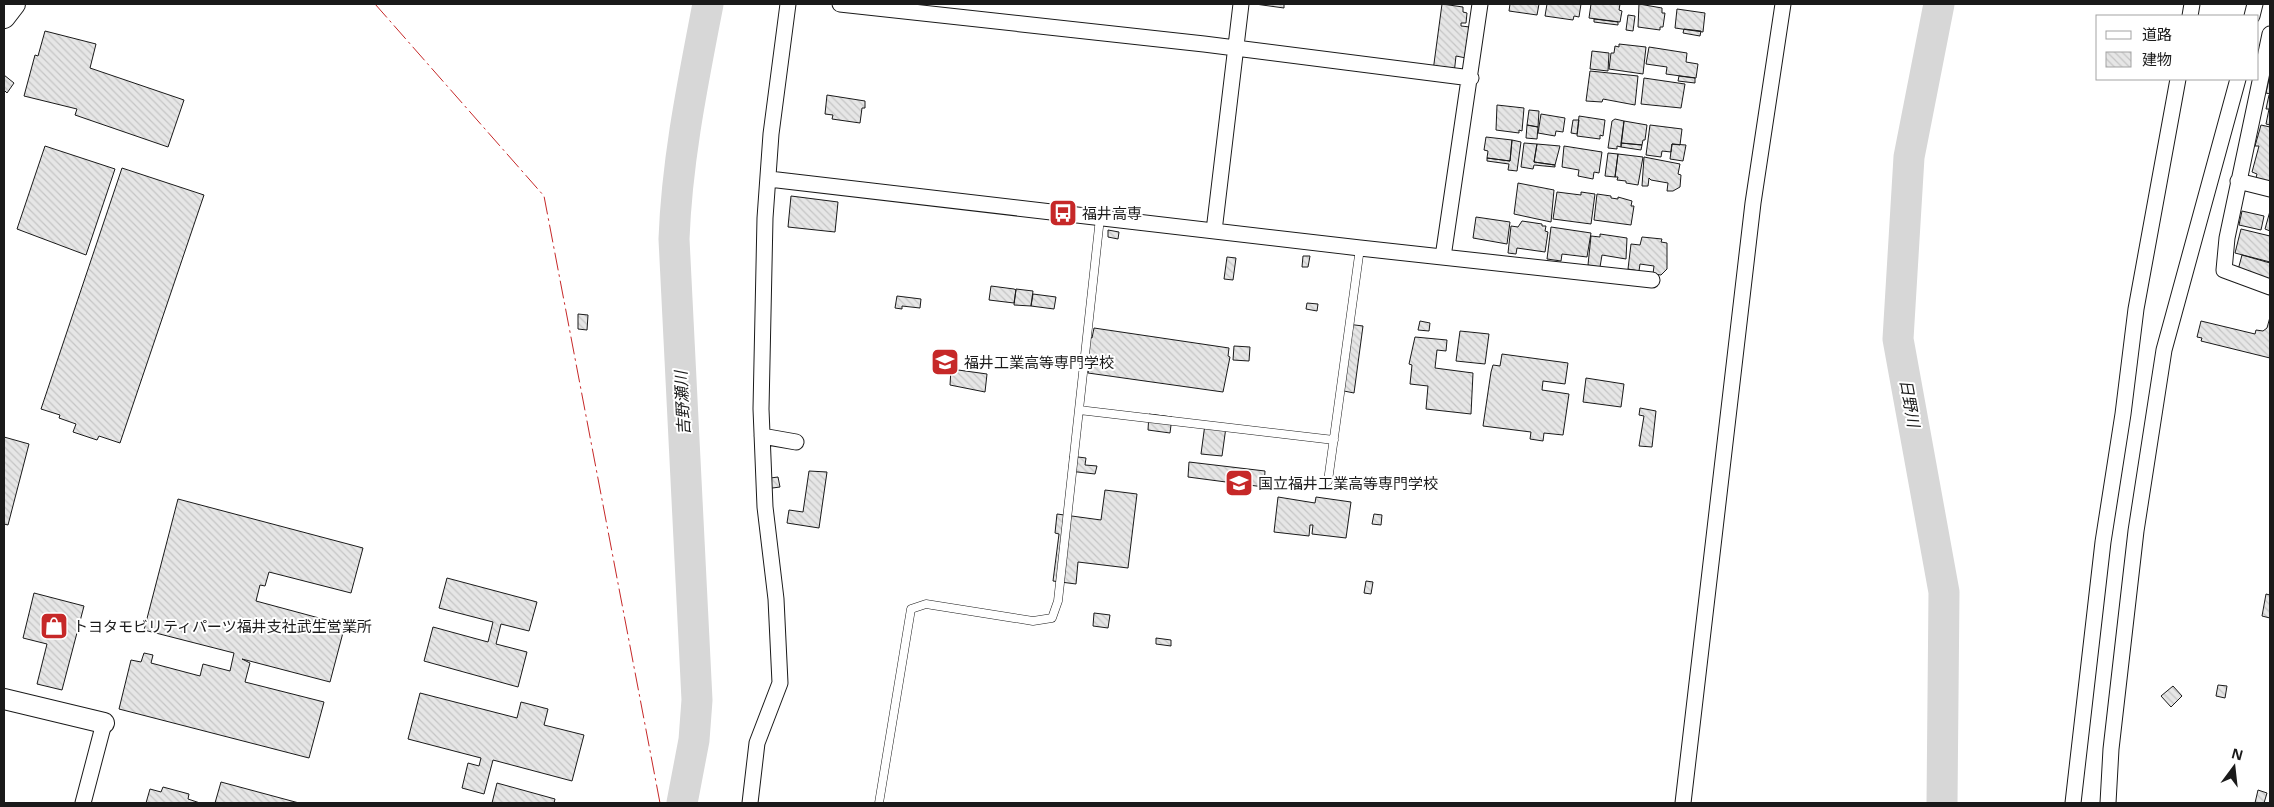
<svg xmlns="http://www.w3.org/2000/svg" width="2274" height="807" viewBox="0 0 2274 807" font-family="'Open Sans','Noto Sans JP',sans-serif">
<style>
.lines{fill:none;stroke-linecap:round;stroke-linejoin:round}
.river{stroke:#d7d7d7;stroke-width:31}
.building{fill:url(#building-back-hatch);stroke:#1a1a1a}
.service-casing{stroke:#1a1a1a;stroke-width:9}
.minor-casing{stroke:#1a1a1a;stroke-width:17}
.tertiary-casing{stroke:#1a1a1a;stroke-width:22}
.secondary-casing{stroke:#1a1a1a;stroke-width:24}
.service{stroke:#fff;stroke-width:8}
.minor{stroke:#fff;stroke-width:15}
.tertiary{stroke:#fff;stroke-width:20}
.secondary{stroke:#fff;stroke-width:22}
.power{stroke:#c62828;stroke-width:1;stroke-dasharray:18 4 2.5 4;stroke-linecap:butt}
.labels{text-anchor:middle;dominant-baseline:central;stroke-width:4;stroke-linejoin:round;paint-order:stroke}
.poi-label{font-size:15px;fill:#1a1a1a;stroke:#fff;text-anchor:start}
.water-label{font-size:16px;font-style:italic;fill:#1a1a1a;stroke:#fff}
</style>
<defs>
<pattern id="building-back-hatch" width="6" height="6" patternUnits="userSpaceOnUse" patternTransform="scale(1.25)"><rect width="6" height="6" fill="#e6e6e6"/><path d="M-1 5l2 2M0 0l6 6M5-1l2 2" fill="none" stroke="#c5c5c5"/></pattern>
</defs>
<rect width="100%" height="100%" fill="#fff"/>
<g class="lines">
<path class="river" d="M1939,4L1909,157L1898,339L1944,592L1942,803
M682,803L694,740L697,700L674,239C677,159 693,82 708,4"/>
</g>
<path class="building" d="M1255,4H1284V8Z
M1442,4L1463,7V12L1467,13L1466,23H1461V26L1470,27L1466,58L1456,56L1454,74L1433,71Z
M1510,4H1539L1537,15L1509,11Z
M1547,4H1581L1579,17L1574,16L1573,20L1545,16Z
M1591,4H1620L1619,10L1622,11L1620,22L1589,18Z
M1639,4L1662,8V13H1665L1663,27H1660V30L1638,27Z
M1677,9L1705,13L1703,32L1675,28Z
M1628,15L1635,16L1633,31L1626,30Z
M1594,19L1618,22V25L1594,22Z
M1684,29L1701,31L1700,36L1683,33Z
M45,31L96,44L90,68L184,100L168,147L75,115L77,109L24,96L35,55L38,56Z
M1619,44L1646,47L1643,74L1609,69L1611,53H1614L1615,46L1619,47Z
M1649,47L1687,53L1686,62L1698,64L1696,78L1666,74L1667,67L1646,64Z
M1592,51L1609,53L1608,71L1590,69Z
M1590,71L1638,76L1635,105L1603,99L1602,102L1586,101Z
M2270,74V94L2266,93Z
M4,75L14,83L7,93L4,90Z
M1679,76L1695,78V83L1678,81Z
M1644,78L1685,84L1681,108L1641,104Z
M827,95L865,101V108H862L860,123L832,119L833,115L825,114Z
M2269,95L2270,96V125L2266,124L2269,109H2266Z
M1497,105L1524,108L1522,131L1519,130V133L1496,130Z
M1529,110L1539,111L1538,127L1527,125Z
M1541,114L1565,118L1563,132L1556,131L1555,136L1538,133Z
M1579,116L1605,120L1603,136L1600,135V139L1577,136Z
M1615,119L1624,121L1621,147L1617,146V149L1608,148L1612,121Z
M1573,120H1579L1577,134L1571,133Z
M1624,121L1647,125L1645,140H1643L1642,145L1621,143Z
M1527,125L1538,127L1537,139L1526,138Z
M1650,125L1682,129L1680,145L1672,144L1671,152L1662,151L1661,157L1646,155Z
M2261,125L2270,127V182L2256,178L2257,174L2252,172L2259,146H2255Z
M1486,137L1512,140L1510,161L1487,158L1488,151L1484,150Z
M1512,140L1521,142L1517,171L1508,170L1509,164L1487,161V158L1510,161Z
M1524,143L1537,144L1534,162L1555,165V167L1534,165L1533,169L1521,167Z
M1621,143L1642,145L1641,150L1621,147Z
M1537,144L1560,146L1555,165L1534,162Z
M1672,144L1686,145L1683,161L1670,159Z
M45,146L115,169L86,255L17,229Z
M1564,146L1602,152L1599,173L1594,172L1593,179L1578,176L1579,170L1562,167Z
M1608,153L1618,154L1615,177L1605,176Z
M1618,154L1643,157L1638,185L1626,183V181L1617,180L1618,177H1615Z
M1644,157L1680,164L1678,174L1681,175L1680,187L1673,191H1667L1668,183L1651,180L1649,178L1648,186H1642Z
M122,168L204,195L120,443L99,436L97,440L73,432L76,424L59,418L60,415L41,409Z
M1518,183L1554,190L1551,222L1514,214Z
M1557,192L1581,195V192L1595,194L1591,224L1553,219Z
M1597,194L1611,196V198L1618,199V197L1632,201L1631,206H1634L1631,225L1594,220Z
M791,196L838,202L835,232L788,227Z
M2242,211L2264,216L2261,230L2239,225Z
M2270,211V231L2265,229Z
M1476,217L1510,222L1507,244L1473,238Z
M1522,221L1542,224V226H1546L1545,231L1548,232L1545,252L1517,248L1516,254L1508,253L1511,226L1518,227Z
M1551,227L1591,233L1587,257L1562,254L1561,261L1547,259Z
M2241,229L2270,236V262L2235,253Z
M1108,230L1119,232L1118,239L1108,237Z
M1600,234L1627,238L1626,259L1602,255L1600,267L1588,265L1591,236L1600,237Z
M1642,237L1662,239L1661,242L1667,243V269L1661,275L1653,274L1654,266L1640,264L1639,271L1628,269L1631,244L1640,245Z
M2242,255L2270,263V280L2238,270Z
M1303,256H1310L1308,267H1302Z
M1227,257L1236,258L1233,280L1224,279Z
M991,286L1014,289L1016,290L1014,303L989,300Z
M1016,289L1033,291L1031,306L1014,305Z
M1033,294L1056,297L1054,309L1031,306Z
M897,296L921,299L920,308L902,306V309L895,308Z
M1307,303L1318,304L1317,311L1306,309Z
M578,314L588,315L587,330L578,329Z
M2270,317V358L2201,341L2202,338L2197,337L2201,321L2255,334L2256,330L2263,331L2267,328Z
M1420,321L1430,323L1429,331L1418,330Z
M1347,324L1363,326L1354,393L1339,390Z
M1094,328L1229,348L1228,356L1230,357L1223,392L1088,373L1090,361L1085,360L1088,337L1092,338Z
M1460,331L1489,334L1485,364L1456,361Z
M1415,337L1447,340L1446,351L1437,350L1435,368L1473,373L1471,414L1426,409L1428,386L1410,384L1412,365L1409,364Z
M1234,346L1250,347L1249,361L1233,360Z
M1502,354L1568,363L1565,384L1543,381L1542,390L1569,394L1563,435L1544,433L1543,441L1530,439L1531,432L1483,426L1491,372L1493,365L1500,366Z
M951,369L987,374L985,392L950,385Z
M1586,378L1624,384L1621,407L1583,402Z
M1640,408L1656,411L1652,447L1639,446L1644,416L1639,415Z
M1149,414L1172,417L1170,433L1148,430Z
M1205,424L1226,427L1222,456L1201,454Z
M4,437L29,444L8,525L4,524Z
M1070,456L1086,458L1085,465L1097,466L1095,474L1069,471Z
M1189,462L1265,471L1264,487L1188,477Z
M809,471L827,472L819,528L787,523L789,510L803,512Z
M778,477L780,487L765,489L763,479Z
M1105,490L1137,494L1128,568L1078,562L1076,584L1053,581L1059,534L1055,533L1057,514L1101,520Z
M1278,497L1315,503L1316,497L1351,502L1346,538L1312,534L1313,525H1310L1309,536L1274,532Z
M178,499L363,548L351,593L269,572L265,586L260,585L256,601L345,625L330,682L242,659L250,663L245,682L324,702L309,758L119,709L131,660L141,662L144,653L153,655L151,663L200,676L203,664L230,671L234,653L144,630Z
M1374,514L1382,515L1381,525L1372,524Z
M447,578L537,602L529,631L501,624L496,644L527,652L518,687L424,661L433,627L488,642L493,622L439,608Z
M1366,581L1373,582L1371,594L1364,593Z
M34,593L84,606L62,690L37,684L47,644L23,638Z
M2266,594L2270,595V618L2262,616Z
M1094,613L1110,615L1108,628L1093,626Z
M1156,638L1171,640V646L1156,644Z
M2218,685L2227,686L2225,698L2216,696Z
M2173,686L2182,696L2171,707L2161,696Z
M420,693L517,718L521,702L548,709L544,725L584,735L572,781L493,760L484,794L462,788L468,763L479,766L481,758L408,739Z
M221,782L299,803H215Z
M497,783L555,799L554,803H492Z
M163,787L189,794L188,799L200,803H146L150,789L161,792Z
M2258,790L2267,793L2264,803H2255Z"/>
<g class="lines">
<defs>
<path id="service" d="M1079,410L1334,440
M1328,481L1360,248
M879,803L911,609L926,604L1033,621L1052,618L1058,601L1100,218"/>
<path id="minor" d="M840,4L1204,44L1471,78
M2190,16L2192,4
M2252,16L2255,4
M2270,34L2227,238L2224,270L2270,287
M769,179L1360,248L1652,280
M2238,181L2270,189
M1214,231L1241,4
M1443,257L1480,4
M762,436L796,442
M83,803L104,723
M750,803L757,743L780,683L776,599L765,507L761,409L765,218L771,134L788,4
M1683,803L1753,203L1783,4
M2073,803L2103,542L2123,414L2136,309L2178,79
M2108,803L2111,749L2136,531L2164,350L2238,79"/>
<path id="tertiary" d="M4,699L104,723"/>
<path id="secondary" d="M4,17L14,4"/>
</defs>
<use href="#service" class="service-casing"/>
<use href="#minor" class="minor-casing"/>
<use href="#tertiary" class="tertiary-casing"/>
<use href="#secondary" class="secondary-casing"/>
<use href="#service" class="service"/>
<use href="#minor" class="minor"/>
<use href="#tertiary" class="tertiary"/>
<use href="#secondary" class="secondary"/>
<path class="power" d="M375,4L544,196L660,803"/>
</g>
<defs>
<symbol id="bus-square" viewBox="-11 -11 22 22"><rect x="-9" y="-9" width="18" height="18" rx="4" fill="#c62828" stroke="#fff"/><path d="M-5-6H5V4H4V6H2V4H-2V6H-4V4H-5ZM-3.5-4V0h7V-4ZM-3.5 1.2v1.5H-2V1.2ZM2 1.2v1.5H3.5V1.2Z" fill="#fff"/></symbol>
<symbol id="university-square" viewBox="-11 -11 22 22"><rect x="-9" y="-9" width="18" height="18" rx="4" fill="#c62828" stroke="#fff"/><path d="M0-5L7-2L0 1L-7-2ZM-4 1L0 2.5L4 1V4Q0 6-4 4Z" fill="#fff"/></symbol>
<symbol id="shop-square" viewBox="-11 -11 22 22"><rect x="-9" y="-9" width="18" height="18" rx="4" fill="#c62828" stroke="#fff"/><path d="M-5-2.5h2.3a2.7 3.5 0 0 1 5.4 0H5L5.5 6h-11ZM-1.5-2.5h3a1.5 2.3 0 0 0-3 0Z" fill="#fff"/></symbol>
</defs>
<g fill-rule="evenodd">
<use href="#bus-square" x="1047" y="197" width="32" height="32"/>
<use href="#university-square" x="929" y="346" width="32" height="32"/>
<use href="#university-square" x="1223" y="467" width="32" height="32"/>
<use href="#shop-square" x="38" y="610" width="32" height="32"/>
</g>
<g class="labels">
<g class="poi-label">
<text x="1082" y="213">福井高専</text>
<text x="964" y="362">福井工業高等専門学校</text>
<text x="1258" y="483">国立福井工業高等専門学校</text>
<text x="73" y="626">トヨタモビリティパーツ福井支社武生営業所</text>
</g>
<g class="water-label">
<text transform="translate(682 403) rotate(-93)">吉野瀬川</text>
<text transform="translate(1910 403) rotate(80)">日野川</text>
</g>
</g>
<rect width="2274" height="807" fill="none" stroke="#1a1a1a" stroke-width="10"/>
<rect x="2096" y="15" width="162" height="65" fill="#ffffff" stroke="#a3a3a3"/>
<rect x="2106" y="31" width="25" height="8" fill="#ffffff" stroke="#a3a3a3"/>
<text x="2142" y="40" font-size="15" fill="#1a1a1a">道路</text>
<rect x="2106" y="52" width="25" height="15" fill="url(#building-back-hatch)" stroke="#a3a3a3"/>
<text x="2142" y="65" font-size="15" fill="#1a1a1a">建物</text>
<g transform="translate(2234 767) rotate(15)" stroke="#ffffff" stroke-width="4" paint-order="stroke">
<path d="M0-4L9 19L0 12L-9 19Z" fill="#1a1a1a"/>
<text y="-8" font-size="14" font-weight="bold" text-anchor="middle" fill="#1a1a1a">N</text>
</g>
</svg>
